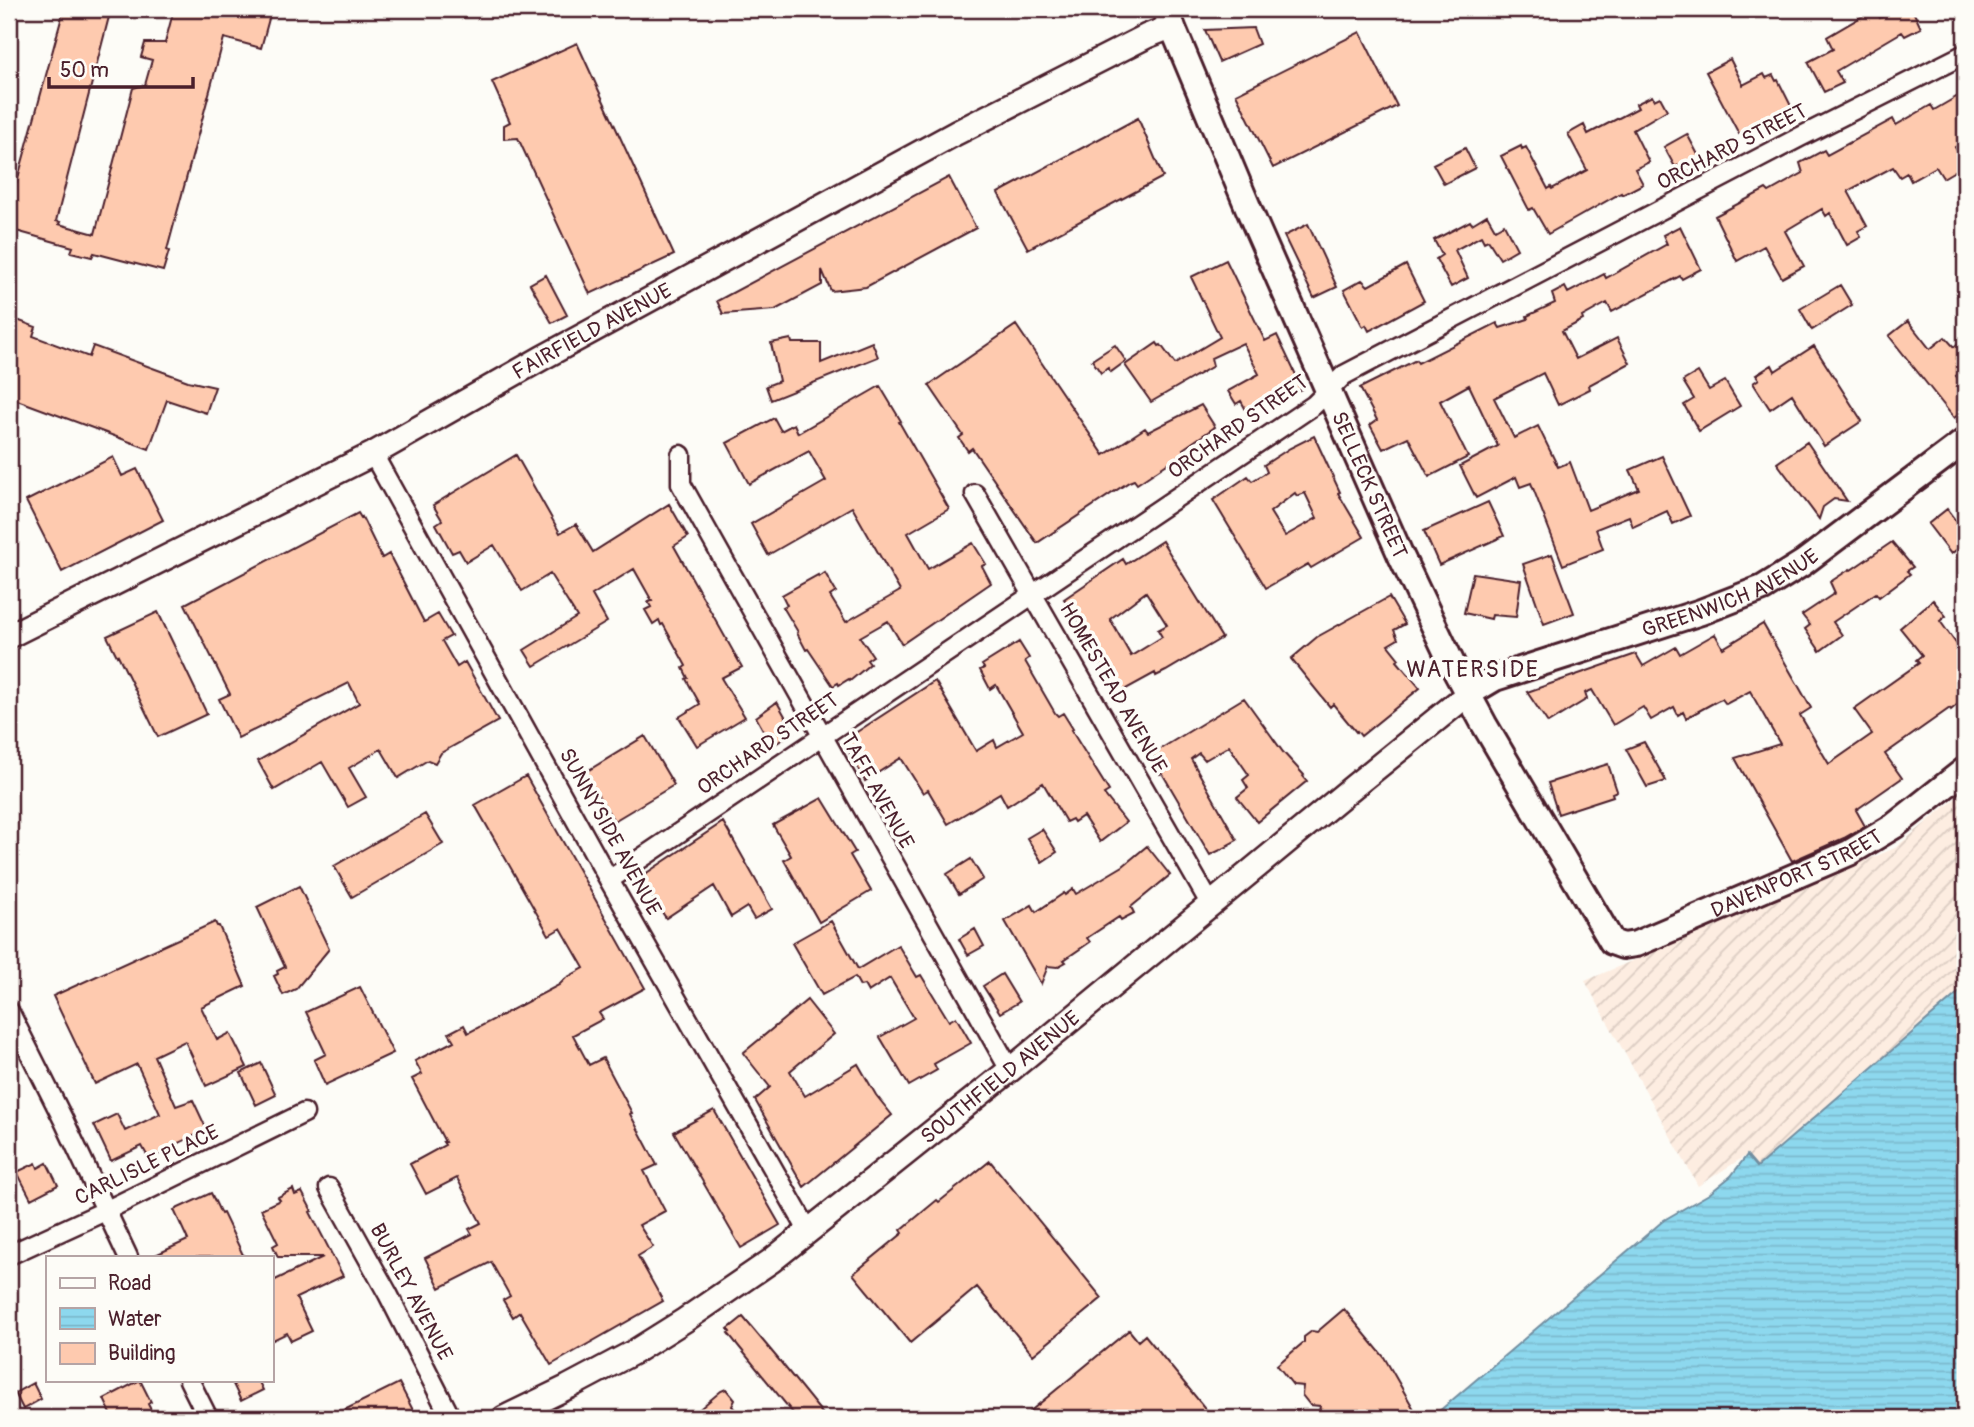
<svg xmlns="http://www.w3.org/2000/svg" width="1974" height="1427" viewBox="0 0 1974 1427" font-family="Pangolin,sans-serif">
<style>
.industrial{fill:url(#industrial-furrows)}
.water{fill:url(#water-rules);stroke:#728ea0;stroke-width:2}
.building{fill:#fecaaf;stroke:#4a1f2b;stroke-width:2;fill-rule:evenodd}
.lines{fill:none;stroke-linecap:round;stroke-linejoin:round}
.minor-casing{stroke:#4a1f2b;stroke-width:23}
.tertiary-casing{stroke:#4a1f2b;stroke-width:28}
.secondary-casing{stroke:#4a1f2b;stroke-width:30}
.minor{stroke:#fdfcf7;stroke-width:18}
.tertiary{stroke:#fdfcf7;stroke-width:23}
.secondary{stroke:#fdfcf7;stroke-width:24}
.labels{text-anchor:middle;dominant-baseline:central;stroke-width:7;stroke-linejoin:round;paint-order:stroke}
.street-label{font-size:21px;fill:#4a1f2b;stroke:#fdfcf7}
.neighbourhood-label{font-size:23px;letter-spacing:2px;fill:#4a1f2b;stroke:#fdfcf7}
</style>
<defs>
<pattern id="industrial-furrows" width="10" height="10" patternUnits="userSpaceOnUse" patternTransform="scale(1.75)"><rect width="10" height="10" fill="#fdede1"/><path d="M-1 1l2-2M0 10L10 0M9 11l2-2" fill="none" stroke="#dacbc1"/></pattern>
<pattern id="water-rules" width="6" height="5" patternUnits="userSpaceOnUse" patternTransform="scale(1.75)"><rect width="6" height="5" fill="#8dd8ee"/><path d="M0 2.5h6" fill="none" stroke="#7bb9cc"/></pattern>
</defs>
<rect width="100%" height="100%" fill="#fdfcf7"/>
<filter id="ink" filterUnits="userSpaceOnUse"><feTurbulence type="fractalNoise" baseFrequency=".0143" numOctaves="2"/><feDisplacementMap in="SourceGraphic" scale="14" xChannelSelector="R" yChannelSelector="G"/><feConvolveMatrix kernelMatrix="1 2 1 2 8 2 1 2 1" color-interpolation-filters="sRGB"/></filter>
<g filter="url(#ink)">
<path class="industrial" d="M1965,791V987L1756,1168L1747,1155L1698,1186L1585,981L1895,848Z"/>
<path class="water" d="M1965,987V1418H1431L1664,1220L1709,1194L1731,1176L1747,1155L1757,1167Z"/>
<path class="building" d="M64,9H111L56,221L60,222L59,224L95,234L133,88L145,85L152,60L141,57L145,43H165L174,9H243L270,15L261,48L224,38L167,250L169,251L163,271L94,253L92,257L71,252L73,247L9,229V211Z
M1875,9L1880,18L1898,9H1912L1921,28L1905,36L1902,32L1836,71L1843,83L1824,92L1808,62L1833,49L1827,37Z
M1253,28L1259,44L1219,62L1205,30Z
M1360,32L1397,106L1273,168L1236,94Z
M577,43L674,255L590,294L518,138L504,139V125L510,122L492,82Z
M1730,59L1743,85L1764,74L1766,78L1773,75L1776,81L1778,80L1792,108L1739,134L1706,72Z
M1965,92V141L1955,147L1965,165L1943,178L1936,167L1911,181L1907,173L1900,177L1893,167L1848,191L1867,226L1858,231L1861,237L1847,245L1830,213L1826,216L1822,209L1785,231L1804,266L1782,278L1764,246L1737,261L1715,216L1766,189L1769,192L1803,173L1800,163L1824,150L1827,155L1893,119L1896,125L1931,105L1934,110Z
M1652,96L1654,100L1660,97L1667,110L1633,130L1649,162L1635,169L1643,184L1622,195L1621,193L1548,234L1533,208L1529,210L1501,156L1521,146L1522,149L1526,147L1548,189L1551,187L1552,189L1587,170L1568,134L1584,125L1588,134L1638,108L1636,104Z
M1138,118L1163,177L1028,249L998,193Z
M1687,134L1703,164L1688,172L1683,163L1675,167L1664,147Z
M1465,148L1475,168L1444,184L1433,164Z
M949,177L976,228L866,287L831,291L822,270V285L775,310L723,314L717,301Z
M1487,215L1495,229L1504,224L1517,249L1500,259L1488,240L1484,242L1481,236L1455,250L1468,278L1451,287L1436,259L1442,255L1434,240L1470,221L1472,224Z
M1308,224L1337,287L1314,298L1284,236Z
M1680,226L1701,269L1682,279L1680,276L1612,312L1607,303L1582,317L1583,320L1562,331L1576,359L1617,338L1630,363L1589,385L1590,389L1558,405L1543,373L1494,398L1514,438L1538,426L1558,467L1570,462L1588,510L1639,489L1630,470L1662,456L1690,516L1673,524L1667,511L1633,527L1629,516L1596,529L1603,549L1563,565L1531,483L1520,487L1516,477L1476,498L1460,466L1498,446L1469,385L1440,401L1468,457L1429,477L1408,437L1383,449L1370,425L1377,420L1360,388L1416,360L1418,363L1497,323L1500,328L1528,319L1527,316L1555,303L1552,294L1565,287L1568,293L1604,274L1606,278L1667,244L1663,235Z
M1226,260L1265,341L1277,335L1297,377L1296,381L1301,389L1280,400L1279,397L1261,407L1259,403L1246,410L1241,401L1236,404L1228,391L1259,374L1243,343L1211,358L1213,366L1151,402L1125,365L1157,343L1159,346L1161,345L1175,364L1220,337L1191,277Z
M1406,265L1424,301L1369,331L1366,325L1363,327L1344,290L1362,280L1368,286Z
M546,275L567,315L552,323L530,284Z
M1840,285L1852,305L1812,330L1800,309Z
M9,317L36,327L33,336L89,357L93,346L188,381L215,387L206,413L167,400L149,449L9,397Z
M1908,321L1930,349L1945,337L1954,347L1965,337V368L1956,376L1965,388V410L1954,418L1889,336Z
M1016,325L1104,455L1145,428L1148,432L1201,405L1215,427L1183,449L1185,452L1137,484L1134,480L1129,482L1037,543L972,448L968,451L959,438L963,435L929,385Z
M791,339L792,343H821V363L872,342L878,357L771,400L766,386L779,381L771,343Z
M1115,345L1126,361L1111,372L1108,368L1101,373L1092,360Z
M1814,346L1862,421L1824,446L1792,394L1770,409L1753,383L1759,379L1756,375L1772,365L1775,371Z
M1698,372L1709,390L1725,381L1740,406L1699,431L1684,405L1694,399L1683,381Z
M880,386L901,421L899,422L949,509L908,533L928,569L973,543L986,564L982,566L991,583L902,644L888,621L860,637L873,656L867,660L870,664L850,681L849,679L839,685L838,683L833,686L808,649L806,650L797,633L798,632L783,607L787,605L782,595L818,575L819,577L825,573L836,592L830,596L846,622L900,591L852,507L768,555L751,524L826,481L809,451L749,484L727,443L774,418L781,431L794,424L798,433Z
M1314,436L1340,492L1338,493L1364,537L1311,568L1308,564L1266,588L1213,500L1248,476L1252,481L1267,472L1264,465L1290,448ZM1295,493L1297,496L1305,493L1317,518L1285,536L1270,512Z
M1807,442L1847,501L1834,499L1823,507L1819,519L1777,463Z
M516,455L560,533L576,524L593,552L669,504L688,537L674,546L742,667L721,678L745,717L697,746L679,717L700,704L686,679L688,678L683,668L686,666L663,624L661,625L659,620L653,624L645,610L651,607L648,602L652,601L634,569L592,595L607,622L534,666L524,650L577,617L550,574L522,591L494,545L466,562L459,550L452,553L436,524L442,520L433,505Z
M113,457L122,476L137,469L163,520L62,572L26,501Z
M1488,502L1504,536L1439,565L1424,531Z
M1947,509L1965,533V543L1951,554L1928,524Z
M358,513L361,518L362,517L382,558L389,554L424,622L438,614L451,636L442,641L457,667L465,662L498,721L441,753L435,763L428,760L398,778L381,749L349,768L366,797L348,807L322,762L274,790L258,761L359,703L349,683L238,738L219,699L230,694L185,604Z
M1162,541L1222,638L1166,671L1156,676L1155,673L1117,694L1084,638L1079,628L1083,626L1064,599L1123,559L1126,564ZM1146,592L1167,625L1158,630L1162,637L1131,656L1110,619Z
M1892,542L1913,567L1907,571L1910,574L1879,597L1876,593L1833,622L1842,635L1820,651L1805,629L1810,625L1802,615L1835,593L1830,582L1850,569L1851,570Z
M1552,554L1574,613L1544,624L1523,564Z
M1473,573L1521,580L1516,617L1492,615L1491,619L1464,613Z
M1389,597L1405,624L1394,630L1398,639L1388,645L1399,659L1397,661L1420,688L1361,736L1357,731L1356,732L1333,704L1330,707L1291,659L1317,637Z
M1933,600L1946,616L1940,621L1965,656V698L1951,710L1950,708L1885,754L1902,778L1856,810L1865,826L1844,838L1792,861L1735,758L1780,744L1750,691L1726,704L1722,699L1717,701L1686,718L1683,712L1678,715L1674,707L1651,720L1643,707L1613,725L1592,690L1585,693L1587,699L1548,723L1527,692L1636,654L1643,666L1676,647L1680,654L1715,634L1723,648L1763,624L1811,708L1800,715L1829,764L1872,734L1854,709L1919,663L1916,660L1922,655L1900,628Z
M158,612L207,714L158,737L118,655L117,656L107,636Z
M1019,642L1029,658L1025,661L1055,713L1058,716L1063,713L1073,729L1071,730L1109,791L1104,794L1126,822L1100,842L1083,816L1074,822L1072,819L1066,822L1043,783L1007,806L1000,793L948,824L928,790L923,793L901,758L865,781L843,741L935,681L976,751L994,740L997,747L1023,732L996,685L990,689L980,670L984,668L982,665Z
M1244,698L1283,752L1304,775L1303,776L1307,781L1257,822L1237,797L1248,788L1243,780L1249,775L1229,746L1205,760L1199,753L1191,759L1237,840L1228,845L1229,846L1210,855L1162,773L1160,774L1153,760L1155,759L1152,754Z
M777,702L794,732L772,746L756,717Z
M645,736L674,785L614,821L584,773Z
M1644,742L1666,781L1647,787L1626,749Z
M1608,764L1617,791L1612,793L1613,796L1558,814L1548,783Z
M526,776L645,988L599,1013L603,1019L573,1035L589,1065L603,1058L632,1113L630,1114L657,1165L644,1171L665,1211L639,1225L653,1247L638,1256L663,1301L551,1365L520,1312L513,1317L503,1300L510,1296L491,1262L440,1288L425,1258L472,1234L469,1229L481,1223L457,1178L426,1194L410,1164L445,1145L443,1142H445L412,1079L422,1074L415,1061L454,1041L449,1033L464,1025L468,1033L559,985L566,978L584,968L561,928L549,935L475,805Z
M822,798L855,852L850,855L871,891L819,922L784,860L791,856L773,825Z
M425,814L443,844L352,897L334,866Z
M723,822L772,909L754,919L747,907L731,917L714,886L666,918L639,878Z
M1042,829L1057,852L1042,862L1027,838Z
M1147,846L1170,875L1131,907L1134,913L1121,920L1119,917L1087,938L1090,942L1064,960L1066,962L1057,967L1048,966L1041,984L1005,921L1032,905L1036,912L1064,893L1065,895L1073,889L1076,894L1123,866Z
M971,859L983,879L959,894L947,874Z
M299,886L329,949L296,989L283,995L274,976L278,974L277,971L285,967L257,907Z
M831,921L858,969L898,945L917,977L921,975L949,1021L956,1017L971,1043L934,1064L937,1070L909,1086L880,1037L914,1018L890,978L868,992L864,985L860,986L855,977L822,995L792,943Z
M215,922L217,926H219L245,986L201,1007L217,1040L230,1033L247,1067L206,1086L185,1041L154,1056L176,1106L193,1100L207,1130L170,1147V1149L149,1159L142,1146L111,1161L94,1125L117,1114L125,1131L160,1114L137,1064L95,1084L53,996Z
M975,929L984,946L968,955L959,939Z
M1002,974L1019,1002L1000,1013L983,986Z
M360,987L393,1053L325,1085L314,1060L326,1054L306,1012Z
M807,1000L834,1034L790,1071L805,1096L858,1064L876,1095L892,1115L804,1187L755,1100L770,1087L743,1053Z
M261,1063L276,1095L256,1105L241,1073Z
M714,1110L780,1225L741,1248L674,1132Z
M990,1161L1102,1298L1033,1355L977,1287L910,1343L853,1274L903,1233L901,1230L937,1200L939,1202Z
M36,1163L38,1168L47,1163L58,1185L31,1199L17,1172Z
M293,1189L295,1195L302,1192L312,1211L310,1212L343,1276L296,1298L312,1331L291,1341L287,1333L271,1341V1282L323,1257H278L273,1246L278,1243L261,1209L280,1200L278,1197Z
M211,1193L221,1214L223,1213L244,1257H151L188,1240L174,1210Z
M1344,1309L1384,1357L1419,1418H1318L1320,1406L1310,1405L1302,1395L1303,1386L1293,1385L1277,1365L1304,1342V1337L1312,1331L1317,1332Z
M743,1317L779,1360L826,1418H797L740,1348L728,1333L730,1332L728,1329Z
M1129,1330L1138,1341L1145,1335L1213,1418H1022Z
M140,1380L151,1402L148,1404L155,1418H113L104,1399Z
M231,1380H258L263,1390L241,1401Z
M33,1383L41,1399L23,1409L15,1393Z
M399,1383L417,1418H328Z
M726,1389L735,1400L732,1406L742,1418H689L721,1391Z"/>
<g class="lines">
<defs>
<path id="minor" d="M373,454L609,880L809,1232
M681,455V484L1010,1070
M975,494L1211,905
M609,880L1314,405L1344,375L1800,137L1965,54
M9,1011L64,1121L128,1257
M329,1188L388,1294L451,1418
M9,1255L105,1211L304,1113
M189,1380L208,1418"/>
<g id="tertiary">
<path id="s1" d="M9,636L373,454L542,358L956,133L1147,36L1173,26"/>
<path id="s2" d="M504,1418L568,1387L634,1352L685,1320L771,1261L1010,1070L1353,787L1468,694"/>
</g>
<g id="secondary">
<path id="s3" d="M1165,9L1255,224L1400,554L1454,668L1484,724L1612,942L1623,946L1636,944L1849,853L1894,826L1965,770"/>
<path id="s4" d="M1468,694L1495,678L1701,612L1763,588L1803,563L1965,441"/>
</g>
</defs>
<use href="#minor" class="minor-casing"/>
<use href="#tertiary" class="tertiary-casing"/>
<use href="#secondary" class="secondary-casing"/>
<use href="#minor" class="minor"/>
<use href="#tertiary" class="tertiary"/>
<use href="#secondary" class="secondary"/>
</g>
</g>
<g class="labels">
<g class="street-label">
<text transform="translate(1732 147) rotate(-27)">ORCHARD STREET</text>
<text stroke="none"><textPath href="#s1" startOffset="658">FAIRFIELD AVENUE</textPath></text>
<text transform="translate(1238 427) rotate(-35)">ORCHARD STREET</text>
<text stroke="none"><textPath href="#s3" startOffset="518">SELLECK STREET</textPath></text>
<text stroke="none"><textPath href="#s4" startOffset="282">GREENWICH AVENUE</textPath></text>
<text transform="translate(1113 688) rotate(60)">HOMESTEAD AVENUE</text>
<text transform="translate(768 744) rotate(-34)">ORCHARD STREET</text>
<text transform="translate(877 791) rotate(61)">TAFF AVENUE</text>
<text transform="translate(610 832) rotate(61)">SUNNYSIDE AVENUE</text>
<text stroke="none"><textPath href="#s3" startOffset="1236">DAVENPORT STREET</textPath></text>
<text stroke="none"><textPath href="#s2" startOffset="604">SOUTHFIELD AVENUE</textPath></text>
<text transform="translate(147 1165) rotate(-26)">CARLISLE PLACE</text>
<text transform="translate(411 1292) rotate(62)">BURLEY AVENUE</text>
</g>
<g class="neighbourhood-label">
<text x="1473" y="669">WATERSIDE</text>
</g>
</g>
<rect width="1974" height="1427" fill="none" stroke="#fdfcf7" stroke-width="35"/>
<rect x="18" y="18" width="1939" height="1392" fill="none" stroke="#4a1f2b" stroke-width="2.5" filter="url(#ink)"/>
<rect x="46" y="1256" width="228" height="126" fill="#fdfcf7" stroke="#b5a4a5" stroke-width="2"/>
<rect x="60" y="1278" width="35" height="10" fill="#fdfcf7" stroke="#b5a4a5" stroke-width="2"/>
<text x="108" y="1290" font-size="21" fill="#4a1f2b">Road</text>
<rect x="60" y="1308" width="35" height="21" fill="url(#water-rules)" stroke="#b5a4a5" stroke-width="2"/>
<text x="108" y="1326" font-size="21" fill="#4a1f2b">Water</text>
<rect x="60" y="1343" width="35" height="21" fill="#fecaaf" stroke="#b5a4a5" stroke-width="2"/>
<text x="108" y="1360" font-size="21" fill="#4a1f2b">Building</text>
<path d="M49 77v10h144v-10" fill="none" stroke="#4a1f2b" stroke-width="3.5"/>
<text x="60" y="77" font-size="21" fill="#4a1f2b" stroke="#fdfcf7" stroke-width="5" paint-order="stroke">50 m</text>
</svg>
